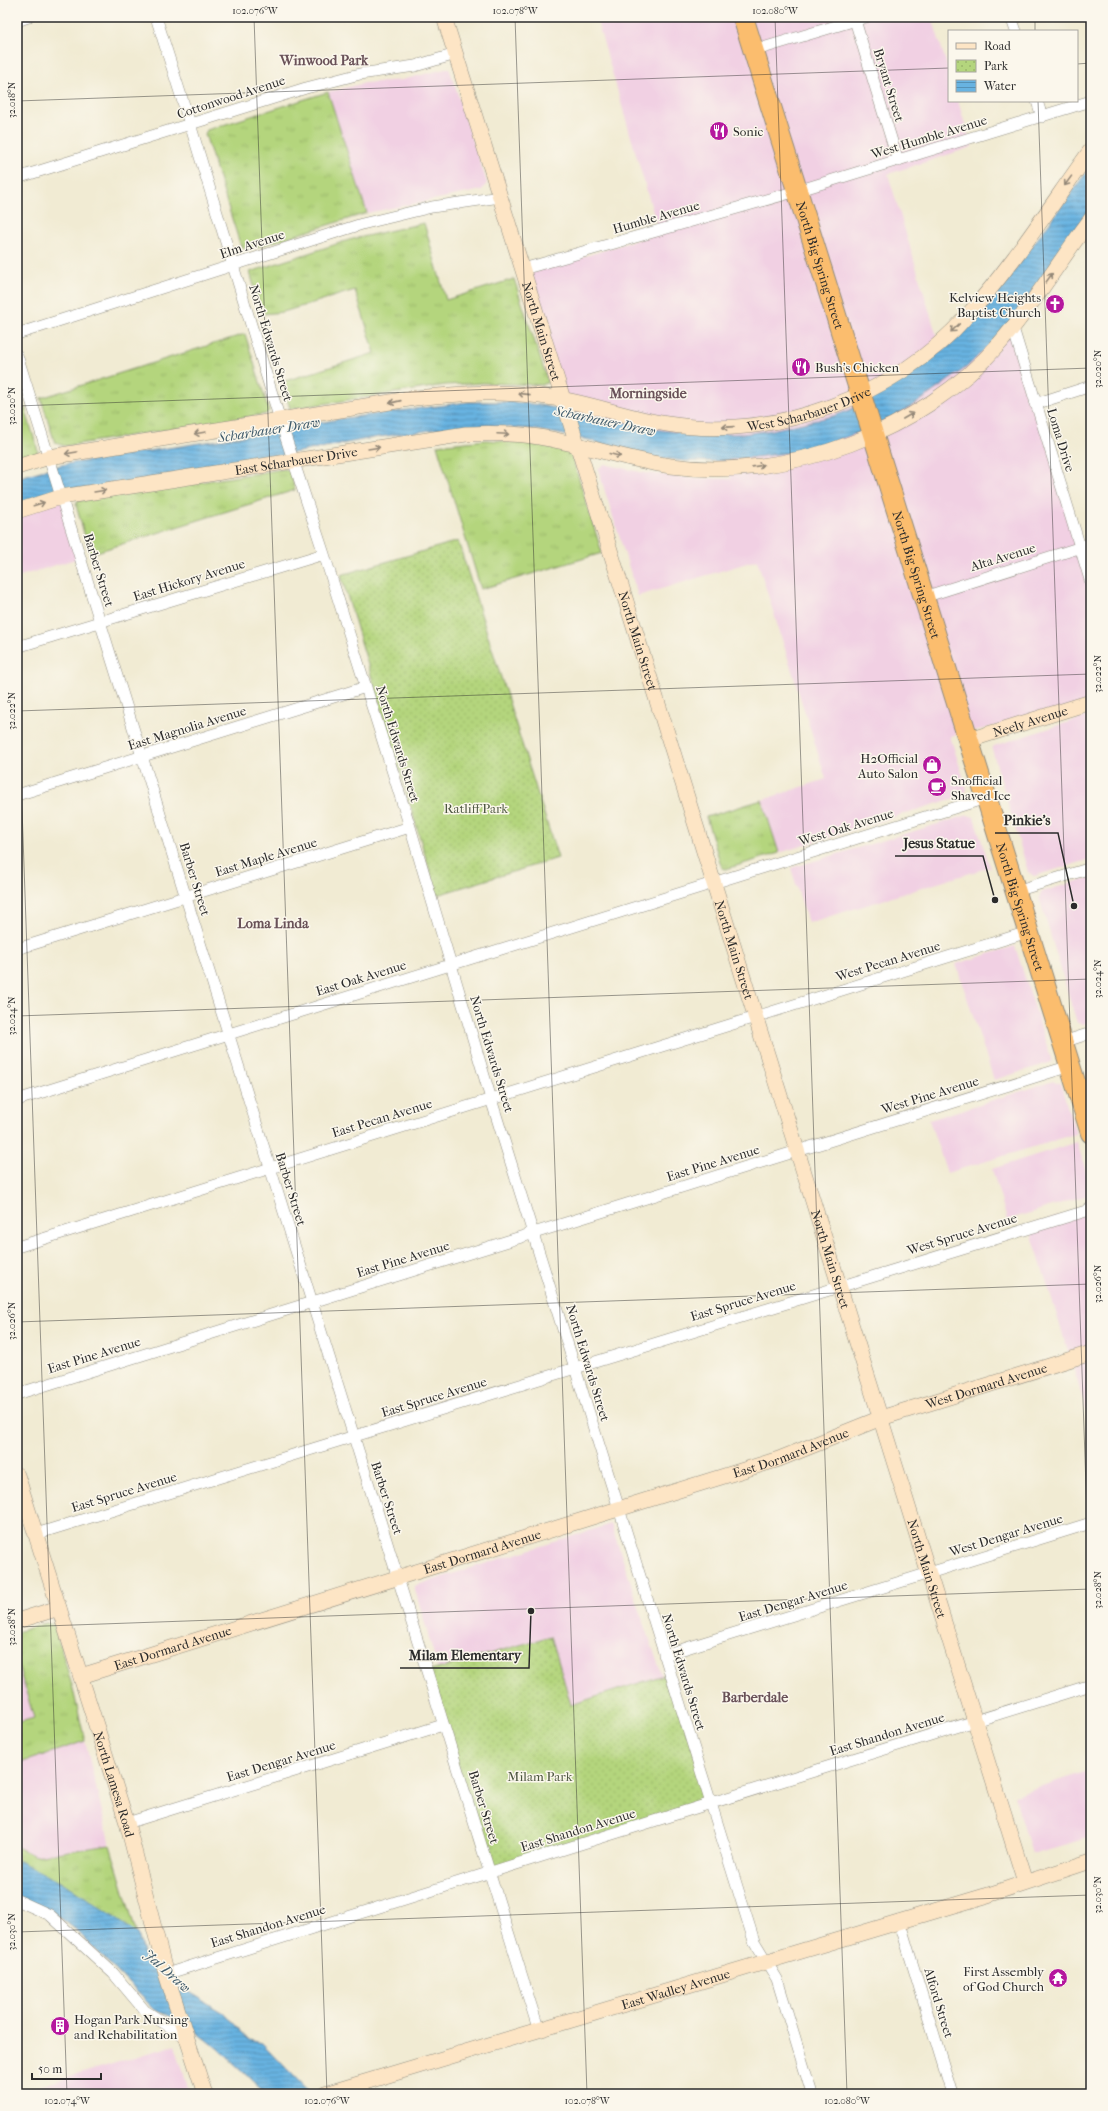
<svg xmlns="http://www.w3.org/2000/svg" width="1108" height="2111" viewBox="0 0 1108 2111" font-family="'IM FELL French Canon',serif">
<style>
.built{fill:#f1d0e3}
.grass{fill:url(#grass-tufts);stroke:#708054}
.park{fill:url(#park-dots);stroke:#708054}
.water{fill:url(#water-rules);stroke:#4a6f86}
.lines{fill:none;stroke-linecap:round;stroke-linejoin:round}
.street-casing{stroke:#8e8b7f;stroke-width:12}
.secondary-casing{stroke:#8e8b7f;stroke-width:16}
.highway-casing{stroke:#8e8b7f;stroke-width:22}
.street{stroke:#fff;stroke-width:11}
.secondary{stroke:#fde5c5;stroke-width:15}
.highway{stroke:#fbbd6e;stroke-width:20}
.oneway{stroke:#948878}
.ticks{fill:none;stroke:#2b2b2b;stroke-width:1;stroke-opacity:0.45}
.labels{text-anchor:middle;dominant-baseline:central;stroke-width:3;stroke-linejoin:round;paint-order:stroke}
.street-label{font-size:13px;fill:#2b2b2b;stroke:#fbf7ec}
.poi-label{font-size:13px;fill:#2b2b2b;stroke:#fbf7ec;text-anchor:start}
.park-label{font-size:13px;fill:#4d5640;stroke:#fbf7ec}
.neighbourhood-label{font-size:14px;font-weight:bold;fill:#695158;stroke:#fbf7ec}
.water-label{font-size:14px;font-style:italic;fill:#405b6b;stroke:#fbf7ec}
.leader{fill:none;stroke:#2b2b2b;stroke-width:1.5}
.callout-dot{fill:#2b2b2b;stroke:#fbf7ec;stroke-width:1.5}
.callout-label{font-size:14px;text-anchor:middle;font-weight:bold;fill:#2b2b2b;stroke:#fbf7ec;stroke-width:3;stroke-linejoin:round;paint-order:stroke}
.neatline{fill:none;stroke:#2b2b2b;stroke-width:1.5}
.ticks-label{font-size:10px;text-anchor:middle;fill:#2b2b2b}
</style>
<defs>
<pattern id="grass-tufts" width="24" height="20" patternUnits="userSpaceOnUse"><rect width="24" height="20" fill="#b4d57d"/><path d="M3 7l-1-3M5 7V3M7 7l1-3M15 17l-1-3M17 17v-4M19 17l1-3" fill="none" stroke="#9bb76c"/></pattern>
<pattern id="park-dots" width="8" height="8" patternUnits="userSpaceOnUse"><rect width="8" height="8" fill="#b4d57d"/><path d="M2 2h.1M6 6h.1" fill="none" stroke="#9bb76c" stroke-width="1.8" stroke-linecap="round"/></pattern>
<pattern id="water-rules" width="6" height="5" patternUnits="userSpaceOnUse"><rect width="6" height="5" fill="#68b3e1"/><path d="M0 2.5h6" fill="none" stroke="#5692b7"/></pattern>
</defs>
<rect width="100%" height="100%" fill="#fbf7ec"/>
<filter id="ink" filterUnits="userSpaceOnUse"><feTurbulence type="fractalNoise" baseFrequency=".025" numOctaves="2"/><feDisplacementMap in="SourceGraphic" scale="8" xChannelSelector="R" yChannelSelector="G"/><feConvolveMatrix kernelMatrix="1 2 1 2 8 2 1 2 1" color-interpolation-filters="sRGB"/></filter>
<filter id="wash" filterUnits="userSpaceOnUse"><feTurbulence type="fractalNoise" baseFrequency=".012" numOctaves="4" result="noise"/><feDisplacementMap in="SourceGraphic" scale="16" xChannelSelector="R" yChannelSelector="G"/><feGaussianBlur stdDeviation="0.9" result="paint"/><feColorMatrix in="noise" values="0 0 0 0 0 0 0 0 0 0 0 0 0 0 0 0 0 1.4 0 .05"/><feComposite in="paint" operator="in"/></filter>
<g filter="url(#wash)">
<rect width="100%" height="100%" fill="#f1ebd3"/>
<path class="built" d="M596,17H932L949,72V101H958L972,147L888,174L945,363L1004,306L1091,583V702L1053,714L950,736L967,789L964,795L779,853L762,800L826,779L757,560L638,596L598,469L604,464L645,473L694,478L732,479L705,448L571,421L525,275L659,233Z
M449,68L487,183L482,190L367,213L328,92L365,83L402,80Z
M55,478L79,558L17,577V489Z
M1091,715V859L1034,876L1028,872L992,749L994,746Z
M968,815L974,817L990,867L808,923L791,868Z
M1091,877V1022L1083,1024L1077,1023L1039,897L1042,892Z
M1015,946L1052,1062L994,1080L956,964Z
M1054,1081L1060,1083L1076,1134L947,1173L929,1120Z
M1077,1142L1091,1188V1194L1007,1220L992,1169Z
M1091,1207V1425L1029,1226Z
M611,1524L662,1676L571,1706L551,1636L438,1669L414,1586Z
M17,1662L34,1718L17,1723Z
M85,1741L110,1845L35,1856L17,1847V1764Z
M1091,1770V1837L1032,1854L1014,1795Z
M175,2045L190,2094H17V2093Z"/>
<path class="grass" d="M328,92L367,213L247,250L241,247L205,134L207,130Z
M424,223L446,300L514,279L548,382L542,385L483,383L446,385L290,409L282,382L375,353L355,290L283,312L262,314L250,272L349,240Z
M245,334L269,411L266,414L65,446L55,443L41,398Z
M25,408L38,451L34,457L17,463V411Z
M486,440L530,443L570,450L602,553L481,589L437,445Z
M284,469L290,471L295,490L90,554L76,505L78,501Z
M762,800L779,853L726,869L722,868L706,817Z
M46,1623L54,1625L72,1685L85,1741L17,1764V1723L34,1718L17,1662V1632Z
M110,1845L144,1958L132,1986L75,1929L58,1916L17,1897V1847L35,1856Z"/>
<path class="park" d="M458,541L558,858L437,895L341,575Z
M551,1636L571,1705L670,1673L710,1803L489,1872L427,1672Z"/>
<path class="water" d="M1091,166V207L1010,324L967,367L917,403L892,417L858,433L804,451L722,461H685L644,456L609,448L590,440L537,430L487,425L439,429L378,437L17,505V478L61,465L276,431L339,419L468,402H511L540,405L661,430L696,434H744L772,430L830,417L848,411L883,391L952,344L983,313Z
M17,1860L72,1888L138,1934L144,1958L163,1976L224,2013L249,2040L262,2043L311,2094H266C233,2063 199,2025 155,2010L75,1929L58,1916L17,1897Z"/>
</g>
<g filter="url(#ink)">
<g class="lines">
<defs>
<path id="street" d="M156,17L190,124L280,420L324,554L410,827L491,1099L754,1941L777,1979L812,2094
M854,17L898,161
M1011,17L1016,31
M17,21L28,17
M753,51L866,17
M1037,101L1042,117
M17,178L306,88L360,74L415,66L456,54
M523,269L797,191L1091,101
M1013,328L1091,583
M17,334L362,224L432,207L500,197
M17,355L539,2031
M1035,404L1091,386
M924,597L1091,544
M17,647L324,554
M17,795L366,687
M1016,891L1091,868
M17,949L410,827
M1063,1042L1091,1033
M17,1100L986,798
M17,1247L1028,932
M17,1394L1070,1066
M36,1534L1086,1211L1091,1208
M664,1655L1091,1523
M127,1823L443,1725
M17,1900L50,1915L113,1973L145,2011L186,2037
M899,1920L952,2094
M166,1974L705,1805L1091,1685"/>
<g id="secondary">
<path id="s1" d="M444,17L1025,1882"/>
<path id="s2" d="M17,467L49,457L415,398C462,393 508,390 554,398C592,404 629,418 667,424C774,441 895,397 967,316C1013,265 1051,205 1091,150"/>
<path id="s3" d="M17,511L61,497L466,434C490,433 514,433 539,437C583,444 626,460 671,466C788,482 922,432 1000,343C1034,304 1060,260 1091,219"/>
<path id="s4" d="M969,740L1091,702"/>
<path id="s5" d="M17,1475L127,1823L166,1974L205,2094"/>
<path d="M17,1621L59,1608"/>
<path id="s6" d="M81,1676L779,1459L881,1418L1091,1353"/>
<path id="s7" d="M325,2094L985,1896L1091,1861"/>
</g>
<g id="highway">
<path id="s8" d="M743,17L1091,1133"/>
</g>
</defs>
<use href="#street" class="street-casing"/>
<use href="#secondary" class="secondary-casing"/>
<use href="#highway" class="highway-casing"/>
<use href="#street" class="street"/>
<use href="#secondary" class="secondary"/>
<use href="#highway" class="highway"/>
</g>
<defs><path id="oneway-shaft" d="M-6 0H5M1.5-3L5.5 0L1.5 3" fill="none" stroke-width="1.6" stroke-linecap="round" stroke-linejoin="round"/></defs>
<g class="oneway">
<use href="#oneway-shaft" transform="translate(1068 181) rotate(126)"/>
<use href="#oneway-shaft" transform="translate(1049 278) rotate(-54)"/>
<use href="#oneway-shaft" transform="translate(955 328) rotate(136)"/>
<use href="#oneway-shaft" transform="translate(524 394) rotate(-174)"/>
<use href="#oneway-shaft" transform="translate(395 402) rotate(167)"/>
<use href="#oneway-shaft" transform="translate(908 416) rotate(-30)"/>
<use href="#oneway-shaft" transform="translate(728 427) rotate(176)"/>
<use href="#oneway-shaft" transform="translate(200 433) rotate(171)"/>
<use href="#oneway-shaft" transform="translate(503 434) rotate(3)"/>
<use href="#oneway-shaft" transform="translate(374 448) rotate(-9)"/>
<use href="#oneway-shaft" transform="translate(71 453) rotate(171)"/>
<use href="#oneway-shaft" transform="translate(615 455) rotate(14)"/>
<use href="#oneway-shaft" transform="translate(758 466) rotate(-8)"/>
<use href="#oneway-shaft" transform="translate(100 491) rotate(-9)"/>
<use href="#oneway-shaft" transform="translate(39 504) rotate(-17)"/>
</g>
</g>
<path class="ticks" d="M254,17L327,2094M515,17L587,2094M775,17L847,2094M1035,17V31M1077,64L1091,63M17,101L949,68M1038,101L1091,1631M17,406L1091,368M17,665L67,2094M17,711L1091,674M17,1016L1091,979M17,1322L1091,1284M17,1627L1091,1589M17,1932L1091,1895"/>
<defs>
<symbol id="restaurant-disc" viewBox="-11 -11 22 22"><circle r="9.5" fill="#b5179e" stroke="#fbf7ec"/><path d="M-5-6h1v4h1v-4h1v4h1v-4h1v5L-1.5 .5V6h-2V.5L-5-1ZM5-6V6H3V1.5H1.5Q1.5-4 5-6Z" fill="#fff"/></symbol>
<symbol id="church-disc" viewBox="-11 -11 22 22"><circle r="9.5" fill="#b5179e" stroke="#fbf7ec"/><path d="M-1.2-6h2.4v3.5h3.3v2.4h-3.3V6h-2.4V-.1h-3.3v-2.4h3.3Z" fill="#fff"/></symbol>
<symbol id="shop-disc" viewBox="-11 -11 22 22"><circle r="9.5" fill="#b5179e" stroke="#fbf7ec"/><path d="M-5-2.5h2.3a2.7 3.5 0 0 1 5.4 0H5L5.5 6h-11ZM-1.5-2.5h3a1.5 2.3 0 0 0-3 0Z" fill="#fff"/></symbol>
<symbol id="cafe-disc" viewBox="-11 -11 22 22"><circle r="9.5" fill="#b5179e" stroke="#fbf7ec"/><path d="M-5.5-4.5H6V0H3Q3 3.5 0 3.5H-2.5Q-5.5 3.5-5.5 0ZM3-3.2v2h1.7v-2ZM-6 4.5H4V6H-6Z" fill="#fff"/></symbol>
<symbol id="temple-disc" viewBox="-11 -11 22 22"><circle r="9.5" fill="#b5179e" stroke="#fbf7ec"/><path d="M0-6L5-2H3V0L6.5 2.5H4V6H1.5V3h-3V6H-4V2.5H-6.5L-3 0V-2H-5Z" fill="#fff"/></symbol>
<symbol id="building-disc" viewBox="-11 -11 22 22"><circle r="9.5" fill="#b5179e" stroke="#fbf7ec"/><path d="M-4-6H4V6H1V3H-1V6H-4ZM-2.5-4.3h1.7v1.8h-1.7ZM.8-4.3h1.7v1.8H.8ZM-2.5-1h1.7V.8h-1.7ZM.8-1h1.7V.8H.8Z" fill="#fff"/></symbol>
</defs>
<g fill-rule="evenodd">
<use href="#restaurant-disc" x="708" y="120" width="22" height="22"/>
<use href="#church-disc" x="1044" y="293" width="22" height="22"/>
<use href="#restaurant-disc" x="790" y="356" width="22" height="22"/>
<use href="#shop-disc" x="921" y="754" width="22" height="22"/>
<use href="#cafe-disc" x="926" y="776" width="22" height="22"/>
<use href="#temple-disc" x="1047" y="1967" width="22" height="22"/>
<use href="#building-disc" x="49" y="2015" width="22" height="22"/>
</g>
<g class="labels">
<g class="street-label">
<text transform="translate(889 85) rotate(73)">Bryant Street</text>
<text transform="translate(231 97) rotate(-18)">Cottonwood Avenue</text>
<text transform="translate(929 137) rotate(-17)">West Humble Avenue</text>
<text transform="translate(656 217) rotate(-16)">Humble Avenue</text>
<text transform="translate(252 244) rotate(-18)">Elm Avenue</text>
<text stroke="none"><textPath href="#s8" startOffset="260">North Big Spring Street</textPath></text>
<text stroke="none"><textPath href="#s1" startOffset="329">North Main Street</textPath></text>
<text transform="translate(271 343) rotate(73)">North Edwards Street</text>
<text stroke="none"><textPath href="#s2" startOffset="804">West Scharbauer Drive</textPath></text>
<text transform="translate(1061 440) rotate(73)">Loma Drive</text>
<text stroke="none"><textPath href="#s3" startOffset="284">East Scharbauer Drive</textPath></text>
<text transform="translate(1003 557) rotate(-17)">Alta Avenue</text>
<text transform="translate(99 570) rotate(73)">Barber Street</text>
<text stroke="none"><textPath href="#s8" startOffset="584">North Big Spring Street</textPath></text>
<text transform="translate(189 580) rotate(-17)">East Hickory Avenue</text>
<text stroke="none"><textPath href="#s1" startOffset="653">North Main Street</textPath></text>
<text stroke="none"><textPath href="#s4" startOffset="64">Neely Avenue</textPath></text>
<text transform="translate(187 728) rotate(-17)">East Magnolia Avenue</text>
<text transform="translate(398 744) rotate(73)">North Edwards Street</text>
<text transform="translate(846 827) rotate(-17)">West Oak Avenue</text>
<text transform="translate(266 857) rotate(-17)">East Maple Avenue</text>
<text transform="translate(195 879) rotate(73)">Barber Street</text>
<text stroke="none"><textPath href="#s8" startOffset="932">North Big Spring Street</textPath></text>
<text stroke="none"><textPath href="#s1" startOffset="977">North Main Street</textPath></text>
<text transform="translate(888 961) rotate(-17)">West Pecan Avenue</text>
<text transform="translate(361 978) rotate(-17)">East Oak Avenue</text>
<text transform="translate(492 1054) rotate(73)">North Edwards Street</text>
<text transform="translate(930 1095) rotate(-17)">West Pine Avenue</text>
<text transform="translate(382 1118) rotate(-17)">East Pecan Avenue</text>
<text transform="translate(713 1163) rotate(-17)">East Pine Avenue</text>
<text transform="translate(291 1189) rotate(73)">Barber Street</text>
<text transform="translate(962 1234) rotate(-17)">West Spruce Avenue</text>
<text transform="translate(403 1259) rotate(-17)">East Pine Avenue</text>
<text stroke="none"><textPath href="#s1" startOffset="1301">North Main Street</textPath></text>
<text transform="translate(743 1301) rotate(-17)">East Spruce Avenue</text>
<text transform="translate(94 1355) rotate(-17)">East Pine Avenue</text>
<text transform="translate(588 1363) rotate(73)">North Edwards Street</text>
<text stroke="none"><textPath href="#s6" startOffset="951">West Dormard Avenue</textPath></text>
<text transform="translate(434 1397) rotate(-17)">East Spruce Avenue</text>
<text stroke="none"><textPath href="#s6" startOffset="744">East Dormard Avenue</textPath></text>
<text transform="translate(124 1492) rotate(-17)">East Spruce Avenue</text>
<text transform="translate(387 1498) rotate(72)">Barber Street</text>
<text transform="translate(1006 1535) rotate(-17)">West Dengar Avenue</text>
<text stroke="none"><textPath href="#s6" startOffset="420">East Dormard Avenue</textPath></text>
<text stroke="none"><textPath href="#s1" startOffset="1625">North Main Street</textPath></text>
<text transform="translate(793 1601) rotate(-17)">East Dengar Avenue</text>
<text stroke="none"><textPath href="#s6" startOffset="96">East Dormard Avenue</textPath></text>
<text transform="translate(684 1672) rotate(73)">North Edwards Street</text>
<text transform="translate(887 1734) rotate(-17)">East Shandon Avenue</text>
<text transform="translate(281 1761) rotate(-17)">East Dengar Avenue</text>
<text stroke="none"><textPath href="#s5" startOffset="324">North Lamesa Road</textPath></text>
<text transform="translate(484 1807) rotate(73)">Barber Street</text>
<text transform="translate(578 1830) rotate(-17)">East Shandon Avenue</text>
<text transform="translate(268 1926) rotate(-17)">East Shandon Avenue</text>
<text stroke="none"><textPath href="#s7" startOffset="366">East Wadley Avenue</textPath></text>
<text transform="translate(939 2003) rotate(73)">Alford Street</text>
</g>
<g class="poi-label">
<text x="733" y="131">Sonic</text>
<text x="1041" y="297" text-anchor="end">Kelview Heights<tspan x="1041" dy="15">Baptist Church</tspan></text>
<text x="815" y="367">Bush's Chicken</text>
<text x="918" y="758" text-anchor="end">H2Official<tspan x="918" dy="15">Auto Salon</tspan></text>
<text x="951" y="780">Snofficial<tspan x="951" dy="15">Shaved Ice</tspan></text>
<text x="1044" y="1971" text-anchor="end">First Assembly<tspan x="1044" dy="15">of God Church</tspan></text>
<text x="74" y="2019">Hogan Park Nursing<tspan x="74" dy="15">and Rehabilitation</tspan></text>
</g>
<g class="park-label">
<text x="476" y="808">Ratliff Park</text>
<text x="540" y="1776">Milam Park</text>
</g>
<g class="neighbourhood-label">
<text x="324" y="60">Winwood Park</text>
<text x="648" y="393">Morningside</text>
<text x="273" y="923">Loma Linda</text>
<text x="755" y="1697">Barberdale</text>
</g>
<g class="water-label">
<text transform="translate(605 421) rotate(12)">Scharbauer Draw</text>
<text transform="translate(269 430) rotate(-9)">Scharbauer Draw</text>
<text transform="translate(167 1971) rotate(42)">Jal Draw</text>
</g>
</g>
<path class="leader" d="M1074 906L1058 833H995M995 900L983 856H895M531 1611L529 1668H400"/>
<g class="callout-dot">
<circle cx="1074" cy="906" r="4"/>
<circle cx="995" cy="900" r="4"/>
<circle cx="531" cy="1611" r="4"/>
</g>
<g class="callout-label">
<text x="1027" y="825">Pinkie's</text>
<text x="939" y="848">Jesus Statue</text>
<text x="465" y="1660">Milam Elementary</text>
</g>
<rect width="1108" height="2111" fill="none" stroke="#fbf7ec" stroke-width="44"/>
<rect x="948" y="30" width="130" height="72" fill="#fbf7ec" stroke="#a8a59f"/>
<rect x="956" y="43" width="20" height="6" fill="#fde5c5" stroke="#a8a59f"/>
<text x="984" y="50" font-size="12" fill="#2b2b2b">Road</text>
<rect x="956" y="60" width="20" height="12" fill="url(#park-dots)" stroke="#a8a59f"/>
<text x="984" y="70" font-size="12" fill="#2b2b2b">Park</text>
<rect x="956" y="80" width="20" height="12" fill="url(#water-rules)" stroke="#a8a59f"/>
<text x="984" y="90" font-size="12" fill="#2b2b2b">Water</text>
<path d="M32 2073v6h69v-6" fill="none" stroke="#2b2b2b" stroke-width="2"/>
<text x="38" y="2073" font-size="12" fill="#2b2b2b" stroke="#fbf7ec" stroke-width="3" paint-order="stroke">50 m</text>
<rect x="22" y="22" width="1064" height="2067" class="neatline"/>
<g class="ticks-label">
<text x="255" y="14">102.076°W</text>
<text x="515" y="14">102.078°W</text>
<text x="775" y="14">102.080°W</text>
<text transform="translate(11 100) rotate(-90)" y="4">32.018°N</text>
<text transform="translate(1097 369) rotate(-90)" y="4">32.020°N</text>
<text transform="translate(11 406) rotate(-90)" y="4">32.020°N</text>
<text transform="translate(1097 674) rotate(-90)" y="4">32.022°N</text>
<text transform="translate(11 711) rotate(-90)" y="4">32.022°N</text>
<text transform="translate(1097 979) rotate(-90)" y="4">32.024°N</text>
<text transform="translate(11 1016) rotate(-90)" y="4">32.024°N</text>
<text transform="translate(1097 1284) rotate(-90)" y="4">32.026°N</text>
<text transform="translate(11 1321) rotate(-90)" y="4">32.026°N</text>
<text transform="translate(1097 1590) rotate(-90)" y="4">32.028°N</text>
<text transform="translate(11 1627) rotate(-90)" y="4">32.028°N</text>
<text transform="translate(1097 1895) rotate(-90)" y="4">32.030°N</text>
<text transform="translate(11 1932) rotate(-90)" y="4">32.030°N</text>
<text x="67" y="2104">102.074°W</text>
<text x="327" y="2104">102.076°W</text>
<text x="587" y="2104">102.078°W</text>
<text x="847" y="2104">102.080°W</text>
</g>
</svg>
